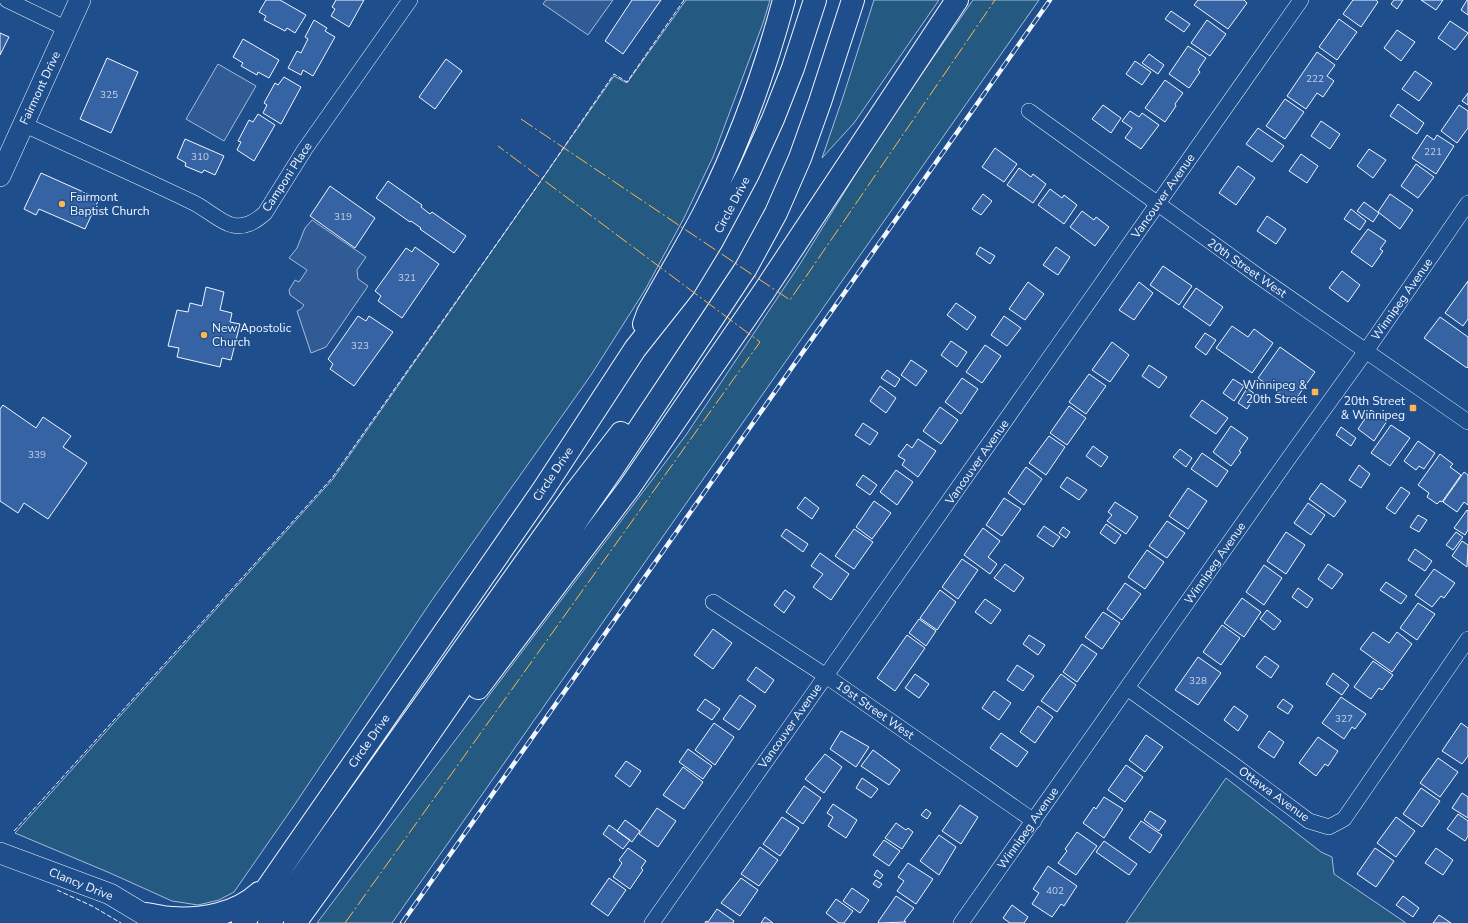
<svg xmlns="http://www.w3.org/2000/svg" width="1468" height="923" viewBox="0 0 1468 923" font-family="'Nunito Sans',sans-serif">
<style>
.green{fill:#245a82;stroke:#a8bbd7}
.parking{fill:#305b95;stroke:#a8bbd7}
.building{fill:#3563a3;stroke:#f2f6ff}
.lines{fill:none;stroke-linecap:round;stroke-linejoin:round}
.street-casing{stroke:#f2f6ff;stroke-width:16}
.secondary-casing{stroke:#f2f6ff;stroke-width:22}
.highway-casing{stroke:#f2f6ff;stroke-width:24}
.street{stroke:#1f4e8c;stroke-width:15}
.secondary{stroke:#1f4e8c;stroke-width:21}
.highway{stroke:#1f4e8c;stroke-width:22}
.rail-casing{stroke:#f2f6ff;stroke-width:4.5}
.rail{stroke:#1f4e8c;stroke-width:3;stroke-dasharray:9;stroke-linecap:butt}
.fence{stroke:#f2f6ff;stroke-width:1;stroke-dasharray:5 2;stroke-linecap:butt}
.power{stroke:#ffb74d;stroke-width:1;stroke-dasharray:14 3 2 3;stroke-linecap:butt}
.poi-dot{fill:#ffb74d;stroke:#1f4e8c;stroke-width:1.5}
.labels{text-anchor:middle;dominant-baseline:central;stroke-width:3;stroke-linejoin:round;paint-order:stroke}
.number-label{font-size:10px;fill:#c3d1e8}
.street-label{font-size:12px;fill:#f2f6ff;stroke:#1f4e8c}
.poi-label{font-size:12px;fill:#f2f6ff;stroke:#1f4e8c;text-anchor:start}
</style>
<rect width="100%" height="100%" fill="#1f4e8c"/>
<path class="green" d="M686,0H770L763,23L713,157L684,218L645,290L591,375L432,600L293,807L234,892L219,900L198,905L172,901L110,873L15,833L333,479L614,76L627,83Z
M874,0H939L854,123L822,158L843,97Z
M973,0H1039L392,923H317L686,435L800,264L881,133Z
M1226,778L1321,852L1332,857L1334,874L1406,923H1126Z"/>
<path class="parking" d="M546,0H613L588,35L543,4Z
M218,64L256,86L224,141L186,119Z
M312,220L366,257L357,270L358,279L368,286L326,347L311,353L297,311L301,309L304,305L290,295L289,290L295,280L299,282L307,270L289,258L297,248L305,228Z"/>
<path class="building" d="M266,0H280L306,15L295,33L287,28L285,31L264,20L266,16L259,12Z
M336,0H364L349,27L331,16L335,9L332,7Z
M632,0H661L623,54L605,41Z
M1198,0H1244L1247,3L1228,29L1194,5Z
M1353,0H1376L1378,2L1361,27L1343,14Z
M1394,0H1403L1397,9L1391,4Z
M1421,0H1443L1436,10Z
M1467,0H1468V15L1461,10Z
M1171,11L1190,24L1184,32L1165,19Z
M1339,19L1357,32L1337,60L1319,47Z
M314,20L327,28L325,31L335,37L313,76L303,70L301,75L288,68L297,51L301,53L308,39L305,37Z
M1207,20L1226,34L1210,56L1191,43Z
M1450,21L1468,33L1455,50L1438,38Z
M1397,30L1415,42L1401,61L1384,48Z
M0,33L9,37L0,55Z
M243,39L279,60L269,78L258,72L257,75L241,66L243,63L233,57Z
M1188,46L1206,58L1198,70L1200,72L1189,88L1169,74Z
M1317,52L1335,65L1327,76L1334,81L1323,97L1317,93L1306,109L1287,96Z
M1149,54L1164,65L1158,74L1142,63Z
M107,58L138,72L111,133L80,119Z
M446,59L462,71L435,109L419,97Z
M1135,61L1151,72L1142,85L1126,74Z
M1415,71L1432,83L1419,101L1402,89Z
M284,77L301,87L281,124L263,113L267,105L264,103L275,83L278,85Z
M1165,80L1183,93L1175,104L1176,106L1165,122L1145,108Z
M1468,93V105L1462,101Z
M1285,99L1304,112L1285,139L1266,126Z
M1398,104L1424,123L1417,134L1390,116Z
M1103,105L1121,118L1111,133L1092,119Z
M1459,105L1468,111V128L1457,143L1441,131Z
M1130,111L1139,117L1142,113L1159,125L1141,149L1125,138L1132,128L1122,121Z
M258,114L275,125L254,161L237,150L241,142L238,141L249,120L253,122Z
M1321,121L1340,134L1330,149L1311,136Z
M1258,128L1284,146L1272,162L1246,144Z
M1427,135L1434,140L1437,135L1454,146L1436,174L1412,158Z
M185,139L224,156L215,175L204,170L202,173L185,166L186,163L177,158Z
M995,148L1017,164L1004,182L982,167Z
M1369,149L1386,160L1373,178L1357,166Z
M1301,154L1318,166L1307,183L1289,171Z
M1416,164L1434,177L1418,198L1401,186Z
M1238,166L1255,178L1236,205L1219,193Z
M1019,168L1031,177L1033,174L1046,184L1033,203L1007,185Z
M41,173L99,199L85,229L39,209L36,215L24,209Z
M388,181L422,205L421,207L430,214L432,212L466,236L454,253L420,229L421,228L411,221L410,222L376,198Z
M330,186L375,218L355,248L310,216Z
M1050,189L1062,198L1064,195L1077,205L1064,224L1038,205Z
M983,194L992,201L981,215L972,209Z
M1390,194L1413,210L1400,229L1378,212Z
M1364,202L1379,213L1373,222L1357,211Z
M1351,209L1366,221L1360,230L1344,219Z
M1082,211L1094,220L1096,217L1109,227L1095,246L1070,227Z
M1267,216L1286,229L1276,244L1257,231Z
M1368,229L1386,241L1380,249L1383,251L1372,267L1351,252Z
M415,247L439,264L402,318L378,301L381,296L375,291L406,248L412,252Z
M980,247L995,256L990,264L976,254Z
M1056,247L1070,257L1058,275L1043,265Z
M1163,266L1192,286L1179,305L1150,285Z
M1342,271L1360,285L1348,302L1329,288Z
M1468,281V319L1463,326L1445,313Z
M1028,282L1044,294L1025,320L1009,309Z
M1139,282L1153,293L1134,320L1119,310Z
M206,287L224,292L220,310L232,313L230,322L240,324L231,360L222,358L220,367L177,357L179,348L168,346L177,310L188,312L190,303L202,306Z
M1196,288L1223,307L1210,326L1183,307Z
M956,303L976,317L967,330L947,315Z
M358,316L366,321L369,316L393,332L354,386L330,369L333,364L328,359Z
M1004,316L1021,328L1007,346L991,335Z
M1440,317L1468,337V367L1467,368L1424,338Z
M1232,326L1248,337L1254,329L1273,343L1252,373L1216,348Z
M1205,333L1216,340L1206,355L1195,347Z
M951,341L967,352L957,367L941,355Z
M1112,342L1129,355L1110,382L1092,370Z
M985,345L1001,356L982,383L966,372Z
M1280,347L1315,372L1293,403L1258,378Z
M911,360L927,371L916,386L901,375Z
M1149,365L1167,377L1159,388L1142,376Z
M887,370L900,379L895,387L881,378Z
M1089,374L1106,386L1086,414L1069,402Z
M962,378L978,389L961,414L945,402Z
M1233,379L1244,386L1234,401L1223,393Z
M880,386L896,398L886,413L870,401Z
M1247,388L1256,395L1247,409L1238,403Z
M1202,400L1228,418L1216,434L1190,416Z
M3,405L36,428L43,417L71,436L63,447L87,463L48,519L24,503L18,513L0,501V409Z
M1069,406L1086,418L1067,445L1050,433Z
M940,407L958,420L941,444L923,431Z
M1371,410L1387,421L1374,441L1358,429Z
M863,423L878,433L870,445L855,435Z
M1391,425L1410,438L1390,466L1371,453Z
M1231,426L1248,438L1239,451L1241,452L1231,466L1213,452Z
M1341,427L1356,438L1351,446L1336,435Z
M1049,436L1065,447L1046,475L1029,463Z
M918,439L936,451L918,477L902,465L905,460L898,456L907,444L912,448Z
M1418,441L1435,453L1424,469L1419,466L1416,470L1404,461Z
M1093,446L1108,457L1101,467L1086,456Z
M1180,449L1192,458L1186,467L1173,457Z
M1202,453L1228,471L1217,487L1191,469Z
M1440,454L1453,464L1450,467L1461,475L1442,502L1440,501L1437,504L1427,497L1429,493L1418,485Z
M1359,465L1370,474L1361,488L1349,480Z
M1026,467L1042,479L1024,505L1008,493Z
M896,470L913,482L897,505L880,492Z
M1464,472L1468,475V505L1464,502L1457,512L1443,502Z
M863,475L877,485L870,495L856,485Z
M1067,477L1087,490L1079,500L1060,487Z
M1321,483L1346,501L1334,517L1309,499Z
M1401,487L1410,493L1395,514L1386,508Z
M1188,488L1207,501L1188,529L1169,516Z
M805,497L819,508L812,519L797,508Z
M1004,498L1021,509L1002,536L986,525Z
M874,501L891,513L872,539L856,527Z
M1115,502L1138,517L1126,534L1107,521L1112,515L1108,512Z
M1308,503L1325,515L1311,535L1294,523Z
M1467,510L1468,511V530L1465,535L1454,528Z
M1418,515L1427,520L1419,532L1410,527Z
M1167,521L1185,533L1167,558L1149,546Z
M1106,524L1121,535L1115,544L1100,533Z
M1044,526L1060,537L1053,547L1037,536Z
M1063,527L1070,532L1066,538L1059,533Z
M983,528L1000,541L988,557L997,564L990,574L964,555Z
M786,529L808,544L803,552L781,536Z
M854,529L873,542L854,569L835,556Z
M1286,532L1305,545L1286,574L1267,561Z
M1456,532L1463,537L1453,550L1446,545Z
M1462,541L1468,545L1467,567L1452,556Z
M1415,549L1432,561L1425,571L1408,560Z
M1147,550L1164,562L1145,589L1128,577Z
M820,553L849,574L831,600L813,587L823,574L811,566Z
M962,559L978,570L958,599L942,587Z
M1005,564L1024,578L1014,592L994,578Z
M1328,564L1343,574L1332,589L1318,579Z
M1264,565L1282,578L1264,605L1246,592Z
M1434,569L1455,583L1444,598L1441,596L1432,607L1415,595Z
M1386,582L1407,596L1401,604L1380,590Z
M1125,583L1141,594L1122,620L1107,609Z
M1298,588L1313,599L1307,608L1292,597Z
M785,590L795,597L784,613L774,605Z
M940,590L956,602L937,630L920,618Z
M1242,598L1261,612L1244,637L1224,623Z
M985,599L1001,610L991,624L975,612Z
M1418,603L1435,614L1417,640L1400,628Z
M1267,610L1281,621L1274,630L1260,619Z
M1103,612L1120,623L1102,649L1085,637Z
M919,619L936,631L926,646L909,633Z
M1222,625L1240,638L1221,665L1203,652Z
M713,629L732,643L713,669L694,655Z
M1373,632L1389,643L1397,632L1412,644L1392,672L1360,649Z
M907,635L925,648L895,691L877,678Z
M1029,635L1045,645L1038,655L1023,644Z
M1082,644L1097,654L1077,682L1063,672Z
M1265,656L1279,666L1271,678L1256,667Z
M1198,657L1221,673L1198,705L1175,690Z
M1373,661L1393,675L1382,690L1379,688L1371,699L1354,687Z
M1017,665L1034,676L1023,691L1007,680Z
M756,667L774,680L765,693L747,680Z
M1333,673L1349,685L1342,695L1326,684Z
M915,674L929,684L919,698L905,688Z
M1061,674L1076,685L1057,712L1041,701Z
M994,691L1011,703L999,720L982,708Z
M740,695L756,706L739,730L723,719Z
M1341,697L1366,714L1355,729L1352,727L1344,739L1322,723Z
M705,699L720,709L712,720L697,710Z
M1283,699L1293,706L1288,714L1277,707Z
M1038,706L1053,717L1035,743L1020,732Z
M1234,706L1248,716L1238,731L1224,720Z
M714,723L734,737L715,765L695,750Z
M1461,723L1468,728V756L1462,764L1442,751Z
M841,731L869,747L856,767L830,749Z
M1269,731L1284,742L1274,758L1258,747Z
M1001,733L1028,752L1017,767L990,748Z
M1146,735L1163,747L1145,772L1129,760Z
M1318,737L1338,751L1328,766L1325,764L1316,776L1299,763Z
M688,749L712,766L703,779L679,762Z
M873,750L900,770L889,785L861,766Z
M825,754L842,767L824,793L805,779Z
M1438,758L1458,772L1440,797L1420,783Z
M626,761L641,771L630,787L615,776Z
M1126,765L1143,777L1125,802L1108,790Z
M683,767L703,782L684,809L663,795Z
M862,778L878,789L871,798L856,788Z
M804,786L821,798L803,824L786,812Z
M1421,788L1440,801L1422,827L1403,814Z
M1462,793L1468,797V818L1452,808Z
M1104,797L1123,809L1104,838L1083,823L1094,807L1096,809Z
M833,804L857,820L846,838L828,826L833,817L827,813Z
M960,805L978,817L961,844L942,831Z
M657,808L676,821L658,847L639,834Z
M926,809L931,813L927,819L921,815Z
M1150,811L1166,821L1159,831L1144,820Z
M1458,814L1468,821V836L1465,841L1447,829Z
M782,817L799,828L780,856L763,844Z
M1396,817L1415,831L1396,857L1377,843Z
M625,820L640,831L632,842L617,831Z
M1141,821L1162,835L1150,853L1129,838Z
M896,823L906,830L908,828L913,832L902,849L885,838Z
M609,825L630,840L623,849L603,834Z
M1077,832L1097,846L1076,875L1058,863L1067,851L1065,849Z
M939,835L956,847L939,875L920,861Z
M884,840L900,851L889,866L873,855Z
M1104,841L1137,864L1129,875L1096,852Z
M760,847L778,860L759,886L741,874Z
M628,848L646,861L641,868L643,870L630,889L613,877L622,863L619,860Z
M1375,848L1394,861L1376,887L1357,874Z
M1436,848L1453,860L1443,875L1425,863Z
M908,863L933,879L916,904L897,891L904,881L898,877Z
M1048,866L1077,886L1064,906L1061,904L1052,917L1032,904L1039,893L1033,889Z
M877,870L883,875L880,879L874,875Z
M609,878L626,890L608,916L591,904Z
M741,878L758,890L740,916L721,903Z
M876,880L882,884L879,888L873,884Z
M852,888L869,900L860,913L843,901Z
M896,896L914,908L904,921L906,922L879,923L878,922Z
M1403,896L1419,908L1413,917L1396,905Z
M836,899L853,911L844,923H839L826,913Z
M1012,905L1028,917L1024,923H1010L1003,918Z
M717,909L734,921L733,923H705L706,921L708,922Z
M1439,915L1451,923H1433Z
M765,917L773,923H761Z"/>
<g class="lines">
<defs>
<path id="street" d="M7,0L67,29
M1029,111L1261,278L1468,422
M23,124C79,150 136,175 192,202C204,207 221,223 232,225C245,228 255,222 265,213L305,149L410,0
M713,602L826,676L1034,821
M1127,688L1230,762L1309,821L1329,827L1344,819L1468,639
M652,923L1301,0
M961,923L1291,455L1366,351L1468,203"/>
<path id="secondary" d="M0,176L80,0
M0,853L110,894L158,923"/>
<path id="highway" d="M644,324L648,313C667,278 689,243 707,207C740,141 765,71 784,0
M478,688L629,488L765,290L957,0
M145,914C154,915 163,918 172,918C202,920 236,914 259,893
M243,923L543,490L635,349L684,287L712,241L748,174L773,119L793,68L815,0
M269,923L574,494L621,433
M295,923L370,819L613,468L746,268L776,213L800,158L820,102L853,0"/>
</defs>
<use href="#street" class="street-casing"/>
<use href="#secondary" class="secondary-casing"/>
<use href="#highway" class="highway-casing"/>
<use href="#street" class="street"/>
<use href="#secondary" class="secondary"/>
<use href="#highway" class="highway"/>
<defs>
<path id="rail" d="M402,923L1050,0"/>
</defs>
<use href="#rail" class="rail-casing"/>
<use href="#rail" class="rail"/>
<path class="fence" d="M14,831L332,478L538,185L614,74L627,82L684,0
M57,890L92,906L121,923"/>
<path class="power" d="M521,119L790,300L995,0
M345,923L760,342L498,146"/>
</g>
<g class="poi-dot">
<circle cx="62" cy="204" r="4"/>
<circle cx="204" cy="335" r="4"/>
<rect x="1311" y="388" width="8" height="8" rx="2"/>
<rect x="1409" y="404" width="8" height="8" rx="2"/>
</g>
<g class="labels">
<g class="number-label">
<text x="1315" y="79">222</text>
<text x="109" y="95">325</text>
<text x="1433" y="152">221</text>
<text x="200" y="157">310</text>
<text x="343" y="217">319</text>
<text x="407" y="278">321</text>
<text x="360" y="346">323</text>
<text x="37" y="455">339</text>
<text x="1198" y="681">328</text>
<text x="1344" y="719">327</text>
<text x="1055" y="891">402</text>
</g>
<g class="street-label">
<text transform="translate(40 88) rotate(-65)">Fairmont Drive</text>
<text transform="translate(287 177) rotate(-57)">Camponi Place</text>
<text transform="translate(1163 196) rotate(-55)">Vancouver Avenue</text>
<text transform="translate(732 205) rotate(-62)">Circle Drive</text>
<text transform="translate(1247 268) rotate(35)">20th Street West</text>
<text transform="translate(1402 299) rotate(-55)">Winnipeg Avenue</text>
<text transform="translate(977 462) rotate(-55)">Vancouver Avenue</text>
<text transform="translate(553 474) rotate(-56)">Circle Drive</text>
<text transform="translate(1215 563) rotate(-55)">Winnipeg Avenue</text>
<text transform="translate(875 710) rotate(35)">19st Street West</text>
<text transform="translate(790 726) rotate(-55)">Vancouver Avenue</text>
<text transform="translate(369 741) rotate(-55)">Circle Drive</text>
<text transform="translate(1274 794) rotate(36)">Ottawa Avenue</text>
<text transform="translate(1028 828) rotate(-55)">Winnipeg Avenue</text>
<text transform="translate(81 884) rotate(22)">Clancy Drive</text>
</g>
<g class="poi-label">
<text x="70" y="197">Fairmont<tspan x="70" dy="14">Baptist Church</tspan></text>
<text x="212" y="328">New Apostolic<tspan x="212" dy="14">Church</tspan></text>
<text x="1307" y="385" text-anchor="end">Winnipeg &amp;<tspan x="1307" dy="14">20th Street</tspan></text>
<text x="1405" y="401" text-anchor="end">20th Street<tspan x="1405" dy="14">&amp; Winnipeg</tspan></text>
</g>
</g>
</svg>
